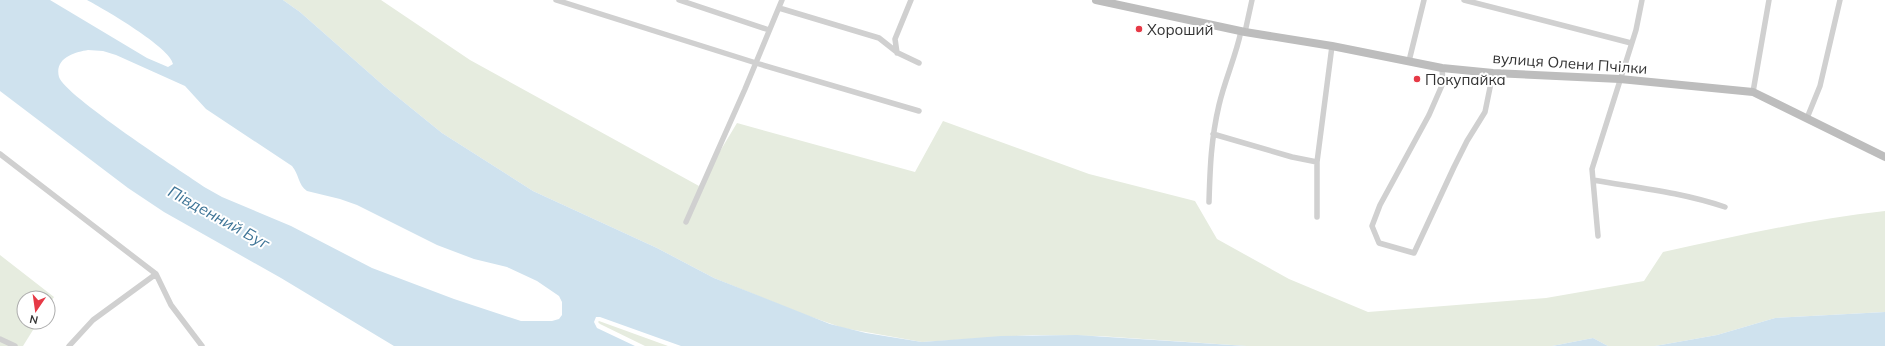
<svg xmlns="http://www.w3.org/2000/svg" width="1885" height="346" viewBox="0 0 1885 346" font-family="Mulish,sans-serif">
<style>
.green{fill:#e6ecdf}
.water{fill:#cfe2ee;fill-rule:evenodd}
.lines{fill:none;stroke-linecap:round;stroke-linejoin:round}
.street{stroke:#d0d0d0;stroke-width:5.5}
.secondary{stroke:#bdbdbd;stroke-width:8}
.poi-dot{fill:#e63946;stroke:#fff;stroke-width:1.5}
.labels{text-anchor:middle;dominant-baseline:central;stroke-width:4;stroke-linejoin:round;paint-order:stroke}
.poi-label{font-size:15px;fill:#333;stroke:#fff;text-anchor:start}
.street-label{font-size:15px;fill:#333;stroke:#fff}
.water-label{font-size:16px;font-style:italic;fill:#3f7597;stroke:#fff}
</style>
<rect width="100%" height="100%" fill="#fff"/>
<path class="green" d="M283,0H381L470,60L699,186L737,123L915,172L943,121L1089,174L1195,201L1217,239L1289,279L1368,312L1546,298L1644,281L1663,252C1737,236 1810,219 1885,211V312L1775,318L1717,335L1655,346H1608L1593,338L1552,346H1247L1099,336L1033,335L922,342L843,328L803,314L714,278L657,248L533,191L442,133L384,86L300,12Z
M0,255L54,297L48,306V298H24V322H38L23,346H0Z
M599,321L668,346H645L600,324L598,322Z"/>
<path class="water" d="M0,0H50L147,58L168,67L173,64C171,48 104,9 87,0H283L300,12L384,86L442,133L533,191L657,248L714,278L830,324L866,333L922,342L1001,336L1077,335L1247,346H681L600,317H596L594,322L597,328L635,346H394L281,278L164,212L128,188L0,91ZM88,50L103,51L116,55L185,86L206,109L292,166C299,174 298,185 307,191L340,199L357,205L437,245L474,259L507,267L537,281L559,296L562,302V315L559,319L552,321H521L454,299L372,268L291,226L222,197L206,188C184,173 64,95 59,77C54,58 75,52 88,50Z
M1885,312V346H1655L1717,335L1775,318Z
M1593,338L1608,346H1552Z"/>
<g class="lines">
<path class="street" d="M556,0L756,63L919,111
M679,0L769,30
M1464,0L1631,43
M779,8L879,38L898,53L919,63
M1245,32L1252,0
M897,53L895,39L911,0
M1409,61L1424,0
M1442,68L1443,83L1429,115L1380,205L1372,226L1379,243L1414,253L1454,167L1467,141L1485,112L1493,73
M1753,92L1769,0
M1807,118L1820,86L1840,0
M1213,134L1292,157L1317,162
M0,154L156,274L171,305L202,346
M1593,180C1639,188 1680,192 1725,207
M1209,202C1210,168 1211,139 1219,105C1225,79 1236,56 1241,31
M1317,217V162L1332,46
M686,222L745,89L782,0
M1598,236L1592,169L1636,30L1642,0
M0,339L15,346
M69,346L93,320L156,274"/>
<path class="secondary" d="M1096,0L1245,32L1332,46L1442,68L1493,73L1620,79L1753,92L1885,157"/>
</g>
<g class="poi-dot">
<circle cx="1139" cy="29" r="4"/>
<circle cx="1417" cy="79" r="4"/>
</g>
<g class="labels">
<g class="poi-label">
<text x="1147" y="29">Хороший</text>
<text x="1425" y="79">Покупайка</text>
</g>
<g class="street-label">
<text transform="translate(1570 63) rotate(4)">вулиця Олени Пчілки</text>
</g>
<g class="water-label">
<text transform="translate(219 217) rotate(29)">Південний Буг</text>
</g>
</g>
<g transform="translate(36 310) rotate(193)"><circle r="19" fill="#ffffff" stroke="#adadad"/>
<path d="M0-3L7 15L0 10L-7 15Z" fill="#e63946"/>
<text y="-6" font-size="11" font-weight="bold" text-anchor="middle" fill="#333333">N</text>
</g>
</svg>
